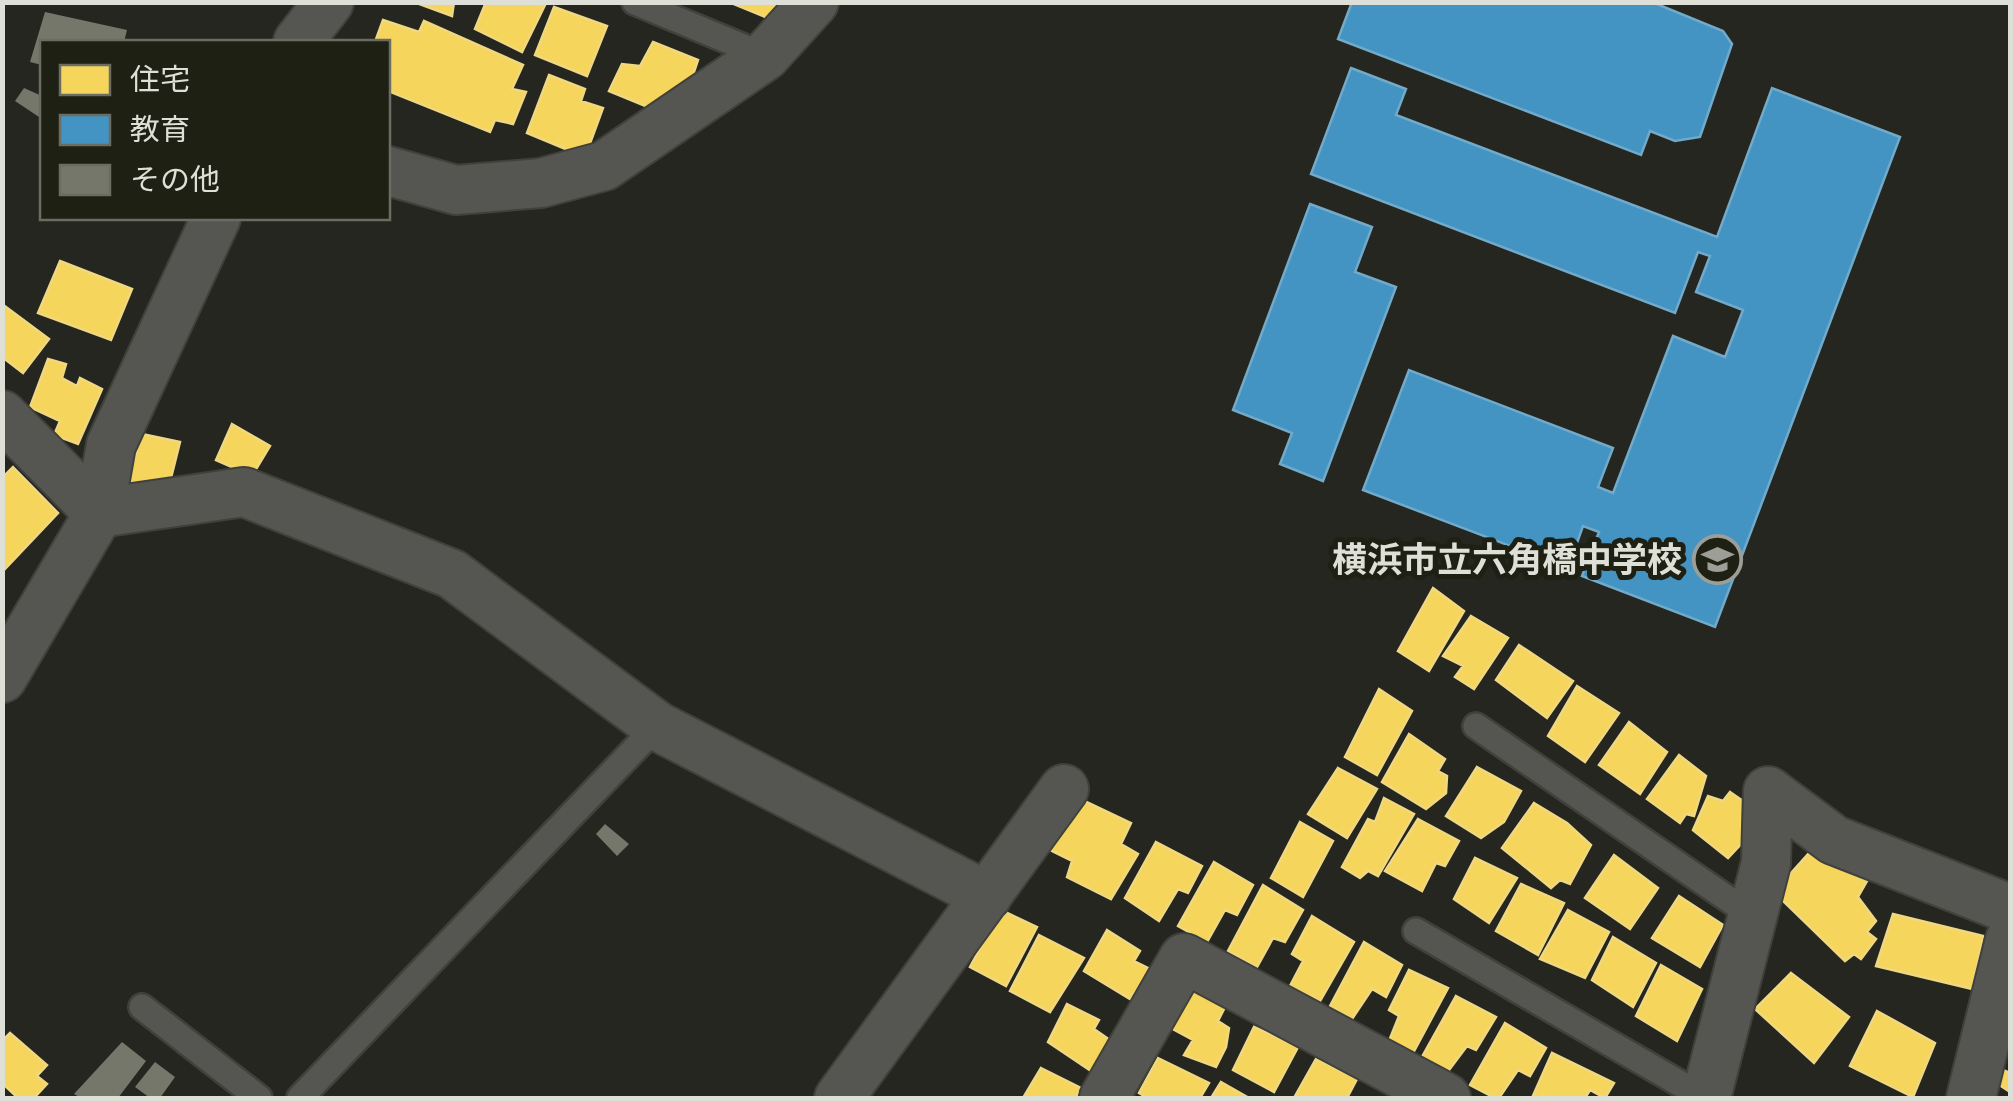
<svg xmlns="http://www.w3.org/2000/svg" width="2013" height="1101" viewBox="0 0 2013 1101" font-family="Jost,'Noto Sans JP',sans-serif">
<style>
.homes{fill:#f6d55c;stroke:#efd881;stroke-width:2.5}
.schools{fill:#4393c3;stroke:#72aac9;stroke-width:2.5}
.building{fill:#75776b}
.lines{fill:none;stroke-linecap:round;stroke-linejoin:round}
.lane-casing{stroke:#40413b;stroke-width:30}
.street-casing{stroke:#40413b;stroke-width:52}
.lane{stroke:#555651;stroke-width:25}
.street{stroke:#555651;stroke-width:48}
.labels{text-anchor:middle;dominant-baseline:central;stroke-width:10;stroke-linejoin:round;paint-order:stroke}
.poi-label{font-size:35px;font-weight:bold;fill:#dedfd7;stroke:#1e2014;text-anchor:end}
</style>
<rect width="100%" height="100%" fill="#252620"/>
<path class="homes" d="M414,2H454L452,16Z
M486,2L546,3L522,52L475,29Z
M729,2H777L770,19Z
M554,7L607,26L587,76L535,55Z
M383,20L419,32L424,21L523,65L512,89L526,92L513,124L495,120L490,132L388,91V42H375Z
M653,42L698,60L686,96L665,114L609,91L622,64L640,66Z
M549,75L585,89L581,101L603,108L585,157L527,133Z
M60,261L132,289L111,340L38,313Z
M2,304L49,339L23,373L2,357Z
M48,359L66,364L62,378L77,386L80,378L102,389L78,444L54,435L60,421L30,407Z
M232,424L270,446L252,476L216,460Z
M142,434L180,442L169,486L127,484Z
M13,467L58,513L2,572V478Z
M1433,588L1464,611L1429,671L1398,651Z
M1471,616L1508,638L1474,689L1455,677L1463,666L1443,656Z
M1519,645L1573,681L1547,718L1496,680Z
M1577,686L1619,713L1585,762L1548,736Z
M1379,689L1412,711L1377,775L1345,757Z
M1629,722L1667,752L1640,794L1599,765Z
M1409,734L1445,759L1438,771L1447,776L1446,793L1426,809L1382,782Z
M1679,755L1706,776L1694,816L1686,814L1680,823L1647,799Z
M1477,767L1521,791L1504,822L1481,838L1446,816Z
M1338,768L1377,789L1347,838L1308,814Z
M1730,792L1749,805L1744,841L1728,858L1693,830L1708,796L1723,801Z
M1078,798L1131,823L1121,844L1138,854L1111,899L1067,877L1072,861L1046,848Z
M1384,798L1414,814L1378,876L1368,871L1360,878L1342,867L1368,819L1375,822Z
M1534,803L1567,823L1591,845L1570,884L1560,880L1551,888L1502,848Z
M1418,819L1459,841L1445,866L1436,863L1422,891L1385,871Z
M1300,822L1333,841L1303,897L1271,878Z
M1156,842L1202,866L1188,893L1178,889L1159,921L1125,898Z
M1809,853L1867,881L1858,897L1876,921L1867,932L1876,939L1861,959L1854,954L1845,961L1774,892Z
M1614,855L1658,888L1630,929L1585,898Z
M1475,858L1517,878L1489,923L1454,899Z
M1214,862L1253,885L1237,915L1225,910L1207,942L1178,926Z
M1521,884L1564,903L1538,955L1496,931Z
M1263,885L1303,910L1285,942L1273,938L1257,967L1228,951Z
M1679,896L1723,925L1700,967L1652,938Z
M1001,910L1037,927L1006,986L970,967Z
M1568,910L1609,932L1585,978L1540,959Z
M1893,914L1983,936L1972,989L1876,966Z
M1312,916L1354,942L1320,1001L1290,986L1303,961L1292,954Z
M1107,930L1140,951L1134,961L1150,969L1130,999L1084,971Z
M1039,935L1084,958L1050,1012L1010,991Z
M1613,937L1656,963L1633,1007L1592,980Z
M1364,942L1402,965L1386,997L1372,989L1352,1019L1330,1006Z
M1661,965L1702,989L1677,1041L1636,1016Z
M1409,970L1448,988L1413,1053L1389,1041L1399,1016L1389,1010Z
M1791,973L1849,1017L1814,1063L1755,1009Z
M1191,987L1227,1003L1218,1021L1229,1028L1226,1047L1216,1067L1184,1055L1193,1040L1169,1027Z
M1456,996L1496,1017L1476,1050L1467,1046L1446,1074L1422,1057Z
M1067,1004L1099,1020L1094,1029L1110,1040L1091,1071L1048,1042Z
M1877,1011L1935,1043L1913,1097L1850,1066Z
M1505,1023L1546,1048L1530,1076L1518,1070L1499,1098H1495L1470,1085Z
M1254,1027L1298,1047L1274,1092L1233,1070Z
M10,1033L47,1065L37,1076L47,1084L34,1098H18L2,1083V1041Z
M1552,1053L1614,1083L1605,1098L1590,1090L1585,1098H1532Z
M1158,1058L1209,1083L1200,1098H1148L1139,1093Z
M1316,1059L1357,1079L1347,1098H1294Z
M1041,1068L1081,1088L1075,1098H1023Z
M2001,1069L2010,1073V1092L1995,1082Z
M1221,1082L1249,1098H1211Z"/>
<path class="schools" d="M1352,2H1652L1723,31L1732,44L1700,137L1675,141L1650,131L1641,155L1338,39Z
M1351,68L1406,89L1396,115L1717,237L1772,88L1900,137L1715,627L1582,576L1599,532L1583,526L1568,568L1363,490L1409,370L1613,448L1598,487L1613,493L1673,336L1725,357L1743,310L1696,292L1710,256L1698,252L1675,313L1311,174Z
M1310,204L1372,227L1355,272L1396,287L1323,481L1280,464L1292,433L1233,410Z"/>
<path class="building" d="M45,12L127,30L124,42H42V65L30,62Z
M24,88L42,96V119L15,101Z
M605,824L629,844L617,856L596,834Z
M122,1042L146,1061L118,1098H81L74,1094Z
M155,1062L175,1077L160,1098H150L135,1087Z"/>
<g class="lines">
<defs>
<path id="lane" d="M635,2L765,56
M1476,726L1750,914
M1416,931L1705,1098
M142,1007L259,1098
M300,1098L657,726"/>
<path id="street" d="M298,42L329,2
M388,171L456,190L541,183L604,166L765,56L814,2
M2,415L99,513L244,492L452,574L657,726L987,896
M2,678L99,513L111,445L216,218
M1768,791L1834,840L2010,909
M839,1098L1064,789
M1104,1098L1184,958L1446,1098
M1706,1098L1766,863L1768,791
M1971,1098L2010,940"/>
</defs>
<use href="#lane" class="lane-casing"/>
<use href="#street" class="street-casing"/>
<use href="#lane" class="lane"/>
<use href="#street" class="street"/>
</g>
<defs>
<symbol id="school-ring" viewBox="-11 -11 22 22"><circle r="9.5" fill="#1e2014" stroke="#9d9e97" stroke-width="1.5"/><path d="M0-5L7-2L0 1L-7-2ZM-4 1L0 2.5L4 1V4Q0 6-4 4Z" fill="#9d9e97"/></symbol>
</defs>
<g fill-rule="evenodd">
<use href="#school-ring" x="1690" y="532" width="55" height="55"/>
</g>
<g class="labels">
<g class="poi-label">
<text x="1682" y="560">横浜市立六角橋中学校</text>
</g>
</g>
<rect width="2013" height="1101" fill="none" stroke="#dedfd7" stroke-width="10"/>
<rect x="40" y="40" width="350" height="180" fill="#1e2014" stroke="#6b6c62" stroke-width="2.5"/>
<rect x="60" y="65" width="50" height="30" fill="#f6d55c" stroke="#6b6c62" stroke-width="2.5"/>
<text x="130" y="90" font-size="30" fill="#dedfd7">住宅</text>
<rect x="60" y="115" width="50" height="30" fill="#4393c3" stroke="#6b6c62" stroke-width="2.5"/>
<text x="130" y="140" font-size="30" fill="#dedfd7">教育</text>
<rect x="60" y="165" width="50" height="30" fill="#75776b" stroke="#6b6c62" stroke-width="2.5"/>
<text x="130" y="190" font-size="30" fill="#dedfd7">その他</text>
</svg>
